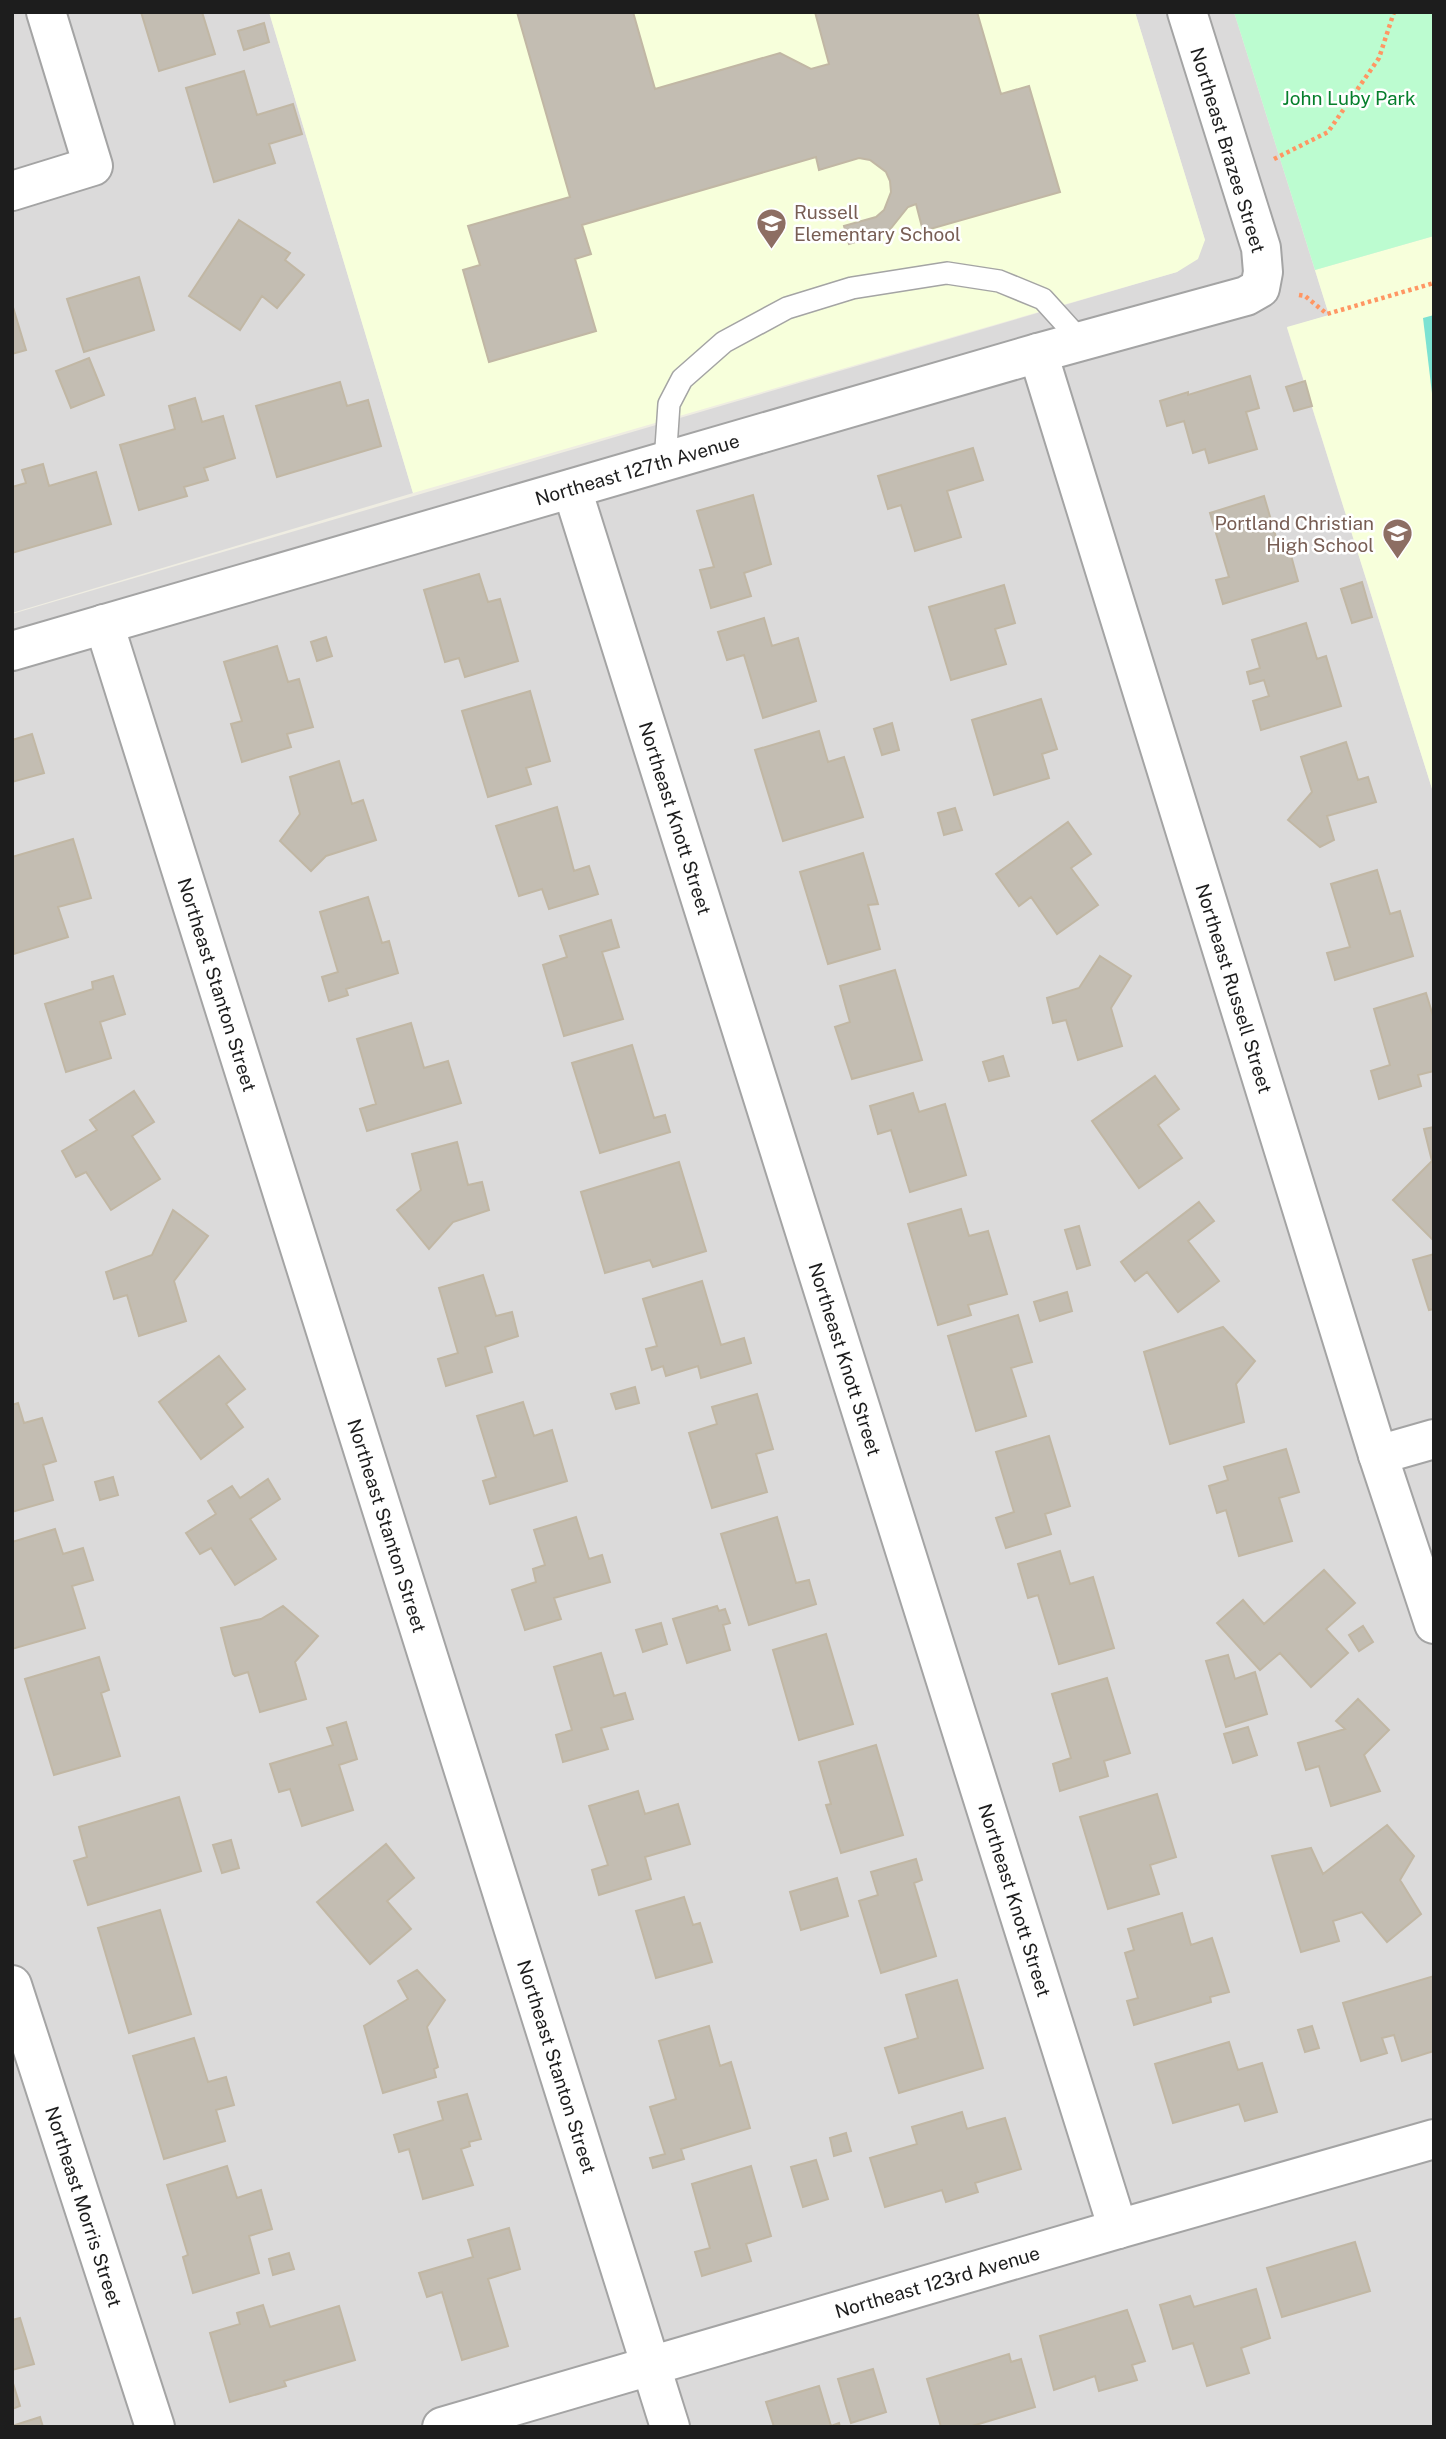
<svg xmlns="http://www.w3.org/2000/svg" width="1446" height="2439" viewBox="0 0 1446 2439" font-family="'Public Sans',sans-serif">
<style>
.residential{fill:#dbdada}
.education{fill:#f7ffdb}
.park{fill:#bcfcd0}
.pitch{fill:#7ce2d2}
.building{fill:#c3bdb2;stroke:#c1b7a4;stroke-width:2}
.lines{fill:none;stroke-linecap:round;stroke-linejoin:round}
.service-casing{stroke:#a4a4a4;stroke-width:24}
.minor-casing{stroke:#a4a4a4;stroke-width:42}
.path{stroke:#ff9663;stroke-width:4.5;stroke-dasharray:3.5 3.5;stroke-linecap:butt}
.service{stroke:#fff;stroke-width:21}
.minor{stroke:#fff;stroke-width:38}
.labels{text-anchor:middle;dominant-baseline:central;stroke-width:5;stroke-linejoin:round;paint-order:stroke}
.park-label{font-size:19px;fill:#067f2c;stroke:#fff}
.street-label{font-size:19px;fill:#1d1d1d;stroke:#fff}
.education-label{font-size:19px;fill:#785e54;stroke:#fff;text-anchor:start}
</style>
<rect width="100%" height="100%" fill="#efede2"/>
<path class="residential" d="M12,12H269L413,493L12,613Z
M1135,12H1234L1329,315L1287,328L1434,795V2427H12V614L1177,272L1205,240Z"/>
<path class="education" d="M269,12H1135L1205,240L1198,259L1177,272L413,493Z
M1434,236V795L1287,327L1329,315L1315,270Z"/>
<path class="park" d="M1234,12H1434V236L1315,270Z"/>
<path class="pitch" d="M1434,315V410L1423,318Z"/>
<path class="building" d="M141,12H202L215,54L159,71Z
M517,12H633L655,89L780,53L811,69L829,64L815,12H977L1001,94L1029,86L1060,192L923,231L916,204L908,207L888,232L849,244L844,226L876,217L884,210L891,192L890,181L886,172L870,160L859,158L819,170L816,157L582,225L591,254L575,259L596,331L489,362L463,270L480,265L468,226L570,197Z
M264,23L269,42L244,50L238,31Z
M244,71L257,115L293,104L302,134L269,144L275,163L214,182L186,88Z
M239,220L290,253L285,260L304,275L277,308L262,296L240,330L189,296Z
M139,277L154,330L84,352L67,299Z
M12,304L26,350L12,354Z
M89,358L104,395L71,408L56,371Z
M1250,376L1259,408L1246,412L1257,449L1209,463L1205,449L1193,453L1184,421L1167,426L1160,401L1188,392V395Z
M1305,381L1312,406L1294,411L1286,387Z
M340,382L347,406L368,400L381,446L277,477L256,406Z
M195,398L202,422L223,416L235,458L204,468L208,480L184,487L187,496L139,510L120,445L175,429L169,406Z
M973,448L983,480L947,491L961,537L915,551L901,505L888,509L878,476Z
M43,464L49,486L96,472L111,524L12,553V487L26,483L22,470Z
M753,495L771,564L744,573L751,596L711,608L700,570L714,567L697,511Z
M1264,496L1280,551L1289,548L1298,581L1223,604L1216,580L1229,577L1210,513Z
M479,574L488,602L500,599L518,661L465,677L459,658L445,662L424,590Z
M1362,582L1372,617L1352,623L1341,589Z
M1004,585L1015,623L995,629L1006,664L951,680L929,607Z
M764,618L772,646L798,638L816,701L763,718L744,655L727,660L718,632Z
M1306,623L1317,659L1326,656L1341,706L1261,730L1253,701L1269,696L1264,680L1250,684L1247,672L1260,668L1252,640Z
M326,637L332,656L317,661L311,642Z
M277,646L288,682L299,679L313,727L287,734L291,747L242,762L231,724L242,721L224,662Z
M530,691L550,761L526,768L531,784L488,797L462,711Z
M1041,699L1057,749L1042,754L1049,778L994,795L972,720Z
M892,723L899,750L882,755L874,729Z
M819,731L828,762L844,757L863,817L783,841L755,750Z
M32,734L44,773L12,782V740Z
M1346,742L1358,780L1368,777L1376,802L1327,816L1334,840L1320,847L1288,820L1312,792L1301,757Z
M339,761L352,804L363,800L376,840L326,856L311,871L280,841L300,814L290,777Z
M557,807L574,871L589,866L598,894L549,909L542,889L519,896L496,826Z
M955,808L962,830L944,835L938,813Z
M1068,822L1091,854L1071,868L1098,905L1057,934L1031,897L1019,906L996,874Z
M73,839L91,898L58,907L68,937L14,954L12,857Z
M863,853L878,904L868,905L880,949L828,964L800,872Z
M1377,870L1390,914L1400,911L1413,956L1335,980L1327,953L1350,947L1331,884Z
M368,897L382,943L389,941L398,973L346,989L348,995L329,1001L322,977L338,972L320,912Z
M611,920L619,947L602,952L623,1019L564,1036L543,965L567,957L560,936Z
M1100,956L1131,976L1111,1008L1122,1046L1078,1060L1066,1020L1053,1023L1047,998L1079,988Z
M895,970L922,1060L852,1079L835,1027L850,1022L840,986Z
M113,976L125,1014L100,1022L111,1058L66,1072L45,1004L93,989L92,982Z
M1426,993L1434,1019V1071L1418,1075L1421,1086L1379,1099L1371,1071L1390,1065L1374,1009Z
M411,1023L424,1068L448,1061L461,1103L367,1131L360,1109L376,1104L357,1039Z
M632,1045L654,1118L665,1115L670,1132L600,1153L572,1063Z
M1003,1056L1009,1076L989,1081L983,1062Z
M1155,1076L1179,1109L1158,1125L1182,1158L1139,1188L1092,1121Z
M134,1091L154,1122L132,1136L160,1179L111,1210L86,1172L76,1177L62,1151L97,1130L90,1120Z
M913,1093L919,1112L945,1104L966,1175L910,1192L891,1130L878,1134L870,1106Z
M1434,1127V1236L1432,1239L1393,1200L1432,1161L1424,1129Z
M457,1142L468,1185L482,1182L489,1210L453,1222L429,1249L397,1210L421,1190L412,1154Z
M679,1162L706,1251L653,1267L650,1260L605,1273L581,1192Z
M1199,1202L1214,1221L1188,1241L1219,1281L1178,1312L1147,1272L1135,1281L1121,1262Z
M961,1209L969,1236L988,1231L1007,1294L968,1305L971,1315L938,1325L908,1224Z
M173,1210L208,1236L174,1281L186,1321L139,1336L127,1295L114,1299L106,1272L152,1255Z
M1079,1226L1090,1265L1077,1269L1065,1230Z
M1434,1254V1309L1429,1310L1413,1260Z
M483,1275L496,1316L512,1312L518,1336L485,1347L492,1372L446,1386L438,1359L458,1353L439,1288Z
M702,1281L721,1345L744,1338L751,1363L701,1378L698,1366L666,1376L663,1366L652,1370L646,1349L657,1346L643,1299Z
M1067,1292L1072,1311L1040,1321L1034,1302Z
M1018,1315L1032,1362L1011,1368L1026,1416L976,1431L948,1336Z
M1223,1327L1255,1361L1236,1384L1244,1422L1170,1444L1144,1352Z
M219,1356L245,1389L226,1404L243,1427L201,1459L159,1402Z
M635,1387L639,1403L616,1409L611,1394Z
M757,1394L773,1449L756,1454L767,1492L712,1508L689,1433L717,1424L712,1407Z
M523,1402L534,1436L552,1430L567,1481L490,1504L483,1481L496,1477L477,1416Z
M18,1403L24,1423L42,1418L56,1461L43,1465L53,1500L12,1512V1405Z
M1049,1436L1070,1506L1045,1514L1051,1534L1006,1548L996,1518L1014,1512L996,1452Z
M1286,1449L1299,1492L1279,1498L1292,1541L1239,1556L1226,1510L1217,1513L1209,1486L1228,1480L1224,1467Z
M113,1477L118,1495L100,1500L95,1482Z
M268,1479L280,1499L250,1519L276,1559L235,1585L211,1548L200,1554L186,1533L216,1514L208,1501L232,1486L240,1498Z
M576,1517L589,1559L602,1555L610,1582L554,1598L561,1619L525,1630L512,1590L536,1582L533,1569L545,1565L534,1530Z
M777,1517L796,1583L809,1580L816,1604L749,1625L721,1534Z
M55,1529L63,1554L83,1548L93,1580L72,1586L85,1628L12,1649V1542Z
M1060,1551L1070,1584L1093,1577L1114,1648L1059,1664L1038,1595L1028,1598L1018,1564Z
M1324,1570L1355,1603L1326,1629L1348,1653L1311,1687L1280,1653L1260,1670L1217,1623L1243,1600L1264,1624Z
M283,1606L318,1636L295,1662L306,1699L260,1712L248,1672L235,1676L233,1674L221,1628L261,1619Z
M717,1606L719,1611L725,1609L730,1623L723,1625L730,1650L687,1663L673,1619Z
M661,1623L667,1644L643,1652L636,1630Z
M1363,1626L1373,1642L1359,1651L1349,1635Z
M826,1634L853,1724L799,1740L773,1650Z
M601,1653L614,1696L625,1693L633,1719L601,1728L608,1749L563,1762L556,1735L572,1730L554,1667Z
M1228,1655L1235,1679L1255,1672L1267,1714L1226,1727L1206,1661Z
M99,1657L109,1690L101,1693L120,1756L54,1775L25,1679Z
M1107,1678L1130,1753L1104,1761L1108,1776L1060,1791L1053,1764L1071,1758L1052,1694Z
M1358,1699L1389,1730L1364,1755L1380,1791L1331,1806L1319,1766L1306,1770L1298,1743L1345,1729L1336,1721Z
M346,1722L357,1759L339,1765L353,1810L302,1826L290,1789L279,1792L270,1764L333,1745L327,1728Z
M1248,1727L1257,1755L1233,1763L1224,1734Z
M876,1745L903,1835L841,1853L826,1805L831,1804L819,1762Z
M638,1791L645,1814L678,1804L690,1844L645,1857L651,1879L599,1895L592,1870L608,1865L589,1806Z
M1157,1794L1176,1857L1150,1865L1159,1894L1108,1909L1080,1817Z
M179,1797L201,1871L88,1905L74,1861L87,1857L79,1827Z
M1387,1825L1414,1856L1400,1880L1421,1914L1387,1942L1362,1912L1333,1921L1339,1941L1301,1952L1272,1856L1311,1848L1323,1874Z
M231,1840L239,1868L222,1873L213,1845Z
M386,1844L414,1878L387,1901L411,1929L370,1964L317,1902Z
M916,1859L922,1880L914,1883L936,1956L881,1973L859,1901L878,1895L871,1872Z
M837,1878L848,1916L801,1930L790,1892Z
M684,1897L693,1925L700,1923L712,1962L656,1978L636,1911Z
M160,1910L191,2014L129,2033L98,1928Z
M1182,1913L1191,1945L1212,1938L1229,1992L1210,1997L1211,2002L1134,2025L1127,2001L1138,1998L1125,1953L1134,1950L1128,1929Z
M417,1970L445,2000L427,2027L438,2067L434,2069L436,2077L383,2093L364,2026L408,1999L398,1981Z
M1434,1976V2051L1402,2061L1394,2035L1382,2038L1387,2053L1361,2061L1343,2003Z
M957,1980L983,2068L899,2093L885,2048L918,2038L906,1995Z
M709,2026L720,2066L731,2062L750,2128L681,2149L684,2159L653,2168L650,2158L665,2154L650,2107L676,2099L659,2041Z
M1312,2026L1319,2048L1305,2052L1298,2030Z
M194,2038L208,2082L226,2077L234,2105L216,2110L225,2141L164,2159L133,2056Z
M1229,2042L1238,2070L1262,2063L1277,2112L1245,2121L1239,2104L1173,2123L1155,2064Z
M467,2094L481,2139L469,2142L470,2146L461,2149L473,2185L423,2199L409,2149L399,2152L394,2135L443,2120L438,2102Z
M962,2112L967,2129L1005,2118L1021,2169L975,2183L978,2192L946,2202L942,2190L885,2207L870,2158L917,2144L912,2127Z
M846,2133L851,2151L834,2156L830,2138Z
M816,2160L828,2199L803,2207L791,2167Z
M227,2166L237,2198L261,2190L272,2229L249,2236L259,2273L193,2293L183,2257L188,2255L167,2185Z
M751,2166L771,2236L746,2244L751,2261L702,2276L695,2252L710,2248L692,2184Z
M509,2228L520,2269L488,2279L508,2346L462,2360L442,2292L427,2297L419,2273L473,2257L468,2240Z
M1355,2242L1370,2291L1282,2317L1267,2268Z
M289,2253L294,2269L273,2275L269,2259Z
M1256,2289L1270,2338L1241,2348L1249,2373L1207,2386L1193,2343L1173,2349L1160,2305L1190,2296L1194,2307Z
M263,2305L270,2327L339,2306L355,2360L284,2381L286,2386L230,2402L210,2333L240,2324L237,2313Z
M1127,2310L1145,2361L1132,2365L1137,2380L1099,2391L1095,2376L1054,2390L1040,2336Z
M20,2318L34,2364L12,2370V2320Z
M1009,2354L1011,2362L1021,2359L1035,2407L969,2427H941L927,2379Z
M873,2369L886,2412L851,2423L838,2379Z
M12,2380L20,2406L12,2409Z
M819,2386L831,2426L839,2423L840,2427H774L766,2402Z
M40,2417L43,2427H12V2426Z"/>
<g class="lines">
<defs>
<path id="service" d="M665,462L669,404L682,379L724,342L787,308L852,288L947,273L999,281L1043,299L1082,342"/>
<g id="minor">
<path d="M12,191L93,166L46,12"/>
<path id="s1" d="M1038,353L1378,1455L1434,1624"/>
<path id="s2" d="M572,489L1118,2229"/>
<path id="s3" d="M104,624L670,2427"/>
<path id="s4" d="M12,651L1038,353L1246,296L1260,288L1263,272L1261,248L1187,12"/>
<path d="M1378,1455L1434,1439"/>
<path id="s5" d="M12,1985L155,2427"/>
<path id="s6" d="M442,2427L1118,2229L1434,2139"/>
</g>
</defs>
<use href="#service" class="service-casing"/>
<use href="#minor" class="minor-casing"/>
<path class="path" d="M1274,159L1328,132L1379,58L1394,12
M1299,295L1305,296L1327,314L1434,283"/>
<use href="#service" class="service"/>
<use href="#minor" class="minor"/>
</g>
<defs>
<symbol id="school-pin" viewBox="-11 -11 22 30"><path d="M0 17L-7.5 6A9.5 9.5 0 1 1 7.5 6Z" fill="#8d6e63" stroke="#fff"/><path d="M0-5L7-2L0 1L-7-2ZM-4 1L0 2.5L4 1V4Q0 6-4 4Z" fill="#fff"/></symbol>
</defs>
<g fill-rule="evenodd">
<use href="#school-pin" x="754" y="206" width="35" height="47"/>
<use href="#school-pin" x="1380" y="516" width="35" height="47"/>
</g>
<g class="labels">
<g class="park-label">
<text x="1349" y="98">John Luby Park</text>
</g>
<g class="street-label">
<text transform="translate(1228 150) rotate(73)">Northeast Brazee Street</text>
<text stroke="none"><textPath href="#s4" startOffset="651">Northeast 127th Avenue</textPath></text>
<text stroke="none"><textPath href="#s2" startOffset="345">Northeast Knott Street</textPath></text>
<text stroke="none"><textPath href="#s3" startOffset="378">Northeast Stanton Street</textPath></text>
<text stroke="none"><textPath href="#s1" startOffset="665">Northeast Russell Street</textPath></text>
<text stroke="none"><textPath href="#s2" startOffset="912">Northeast Knott Street</textPath></text>
<text stroke="none"><textPath href="#s3" startOffset="945">Northeast Stanton Street</textPath></text>
<text stroke="none"><textPath href="#s2" startOffset="1479">Northeast Knott Street</textPath></text>
<text stroke="none"><textPath href="#s3" startOffset="1512">Northeast Stanton Street</textPath></text>
<text stroke="none"><textPath href="#s5" startOffset="233">Northeast Morris Street</textPath></text>
<text stroke="none"><textPath href="#s6" startOffset="516">Northeast 123rd Avenue</textPath></text>
</g>
<g class="education-label">
<text x="794" y="212">Russell<tspan x="794" dy="22">Elementary School</tspan></text>
<text x="1374" y="523" text-anchor="end">Portland Christian<tspan x="1374" dy="22">High School</tspan></text>
</g>
</g>
<rect width="1446" height="2439" fill="none" stroke="#1d1d1d" stroke-width="28"/>
</svg>
